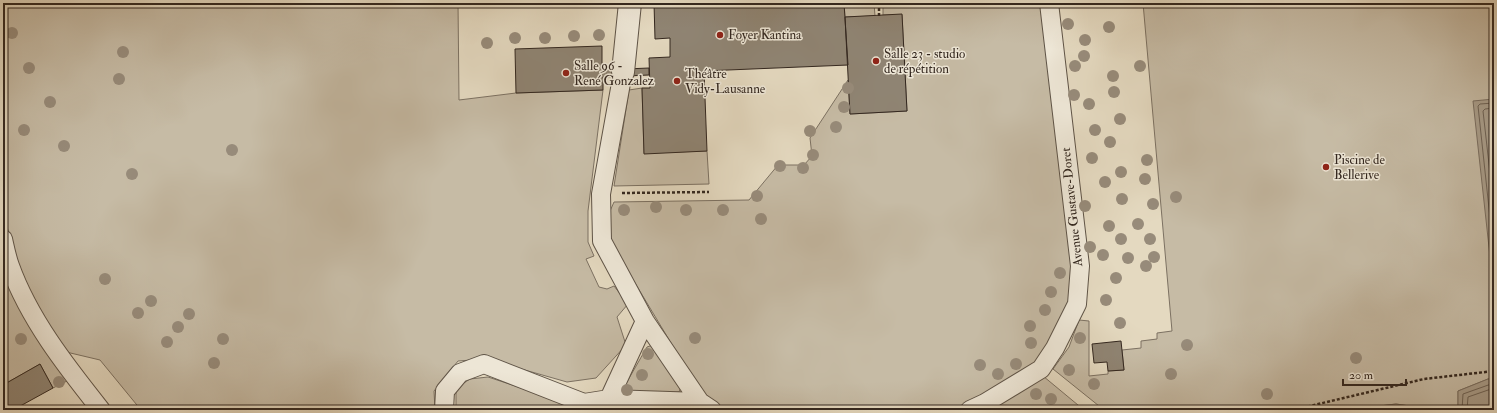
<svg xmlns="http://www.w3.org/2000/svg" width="1497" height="413" viewBox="0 0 1497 413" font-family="'IM FELL Double Pica',serif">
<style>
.green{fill:#c6bba5;stroke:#7c7162}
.water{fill:#a89c89;stroke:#796d5f}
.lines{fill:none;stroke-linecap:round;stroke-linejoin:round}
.shore{stroke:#6e6254;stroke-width:1}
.building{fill:#8f8473;stroke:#33271f}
.pedestrian-casing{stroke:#5f5447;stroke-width:20}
.minor-casing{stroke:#5f5447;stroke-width:24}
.path{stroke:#33271f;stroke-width:2.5;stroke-dasharray:3 2;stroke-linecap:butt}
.pedestrian{stroke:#ede6d6;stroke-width:18}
.minor{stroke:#ede6d6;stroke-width:22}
.tree{fill:#978b7a}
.poi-dot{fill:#8f2418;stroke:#ede6d6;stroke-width:1.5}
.labels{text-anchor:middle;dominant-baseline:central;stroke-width:3;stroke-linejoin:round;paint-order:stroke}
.poi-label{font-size:13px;fill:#33271f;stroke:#ede6d6;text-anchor:start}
.street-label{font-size:13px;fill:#33271f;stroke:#ede6d6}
</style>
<rect width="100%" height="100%" fill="#e4d9c0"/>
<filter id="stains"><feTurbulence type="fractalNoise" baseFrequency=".005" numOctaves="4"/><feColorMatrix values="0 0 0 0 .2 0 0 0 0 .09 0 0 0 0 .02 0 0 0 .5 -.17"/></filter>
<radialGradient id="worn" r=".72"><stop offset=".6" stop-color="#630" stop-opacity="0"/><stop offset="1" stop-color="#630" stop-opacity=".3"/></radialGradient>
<path class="green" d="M3,3H458L459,100L516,93L603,90L588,211V242L594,256L586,259L599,287L607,289L614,286L628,304L617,317L626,345L596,378L567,382L486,359L458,361L434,391L435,410H141L100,360L62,351L17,267L3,210Z
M844,3H874L875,16L845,17Z
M883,3H1042L1072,268V304L1051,344L1033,366L990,392L951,410H625V407L695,410L677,353L608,238L607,218L614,202L749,200L778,165H804L812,156L810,138L848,80L850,114L907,111L902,15H883Z
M1143,3H1494V379H1488L1458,391V410H1436L1396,404L1347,410H1104L1053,369L1069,347L1079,320L1089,321V376L1108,374V371L1124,370L1122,350L1141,348V341L1157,339V333L1172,331Z
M642,88L644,153L707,151L709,184L614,186L629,90Z
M3,266L67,381L53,388L40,364L3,385Z
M653,345L682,384L679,392L627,393L624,387L647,347Z
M1043,376L1084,410H1067V408L1052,410H984Z
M488,377L564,402L565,405L546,410H456V388L470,379Z"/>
<path class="water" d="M1494,99V293L1473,101Z
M1488,379H1494V410H1458V391Z
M1396,404L1436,410H1347Z"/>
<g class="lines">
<path class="shore" d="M1494,103L1480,104L1478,106L1494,255
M1494,108L1485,109L1483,111L1494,209
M1494,114L1490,116L1494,152
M1462,410L1463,394L1494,383
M1467,410L1468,397L1494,388"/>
</g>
<path class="building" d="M654,3H844L848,65L704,71L707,151L644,154L642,88H650L649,58L670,57V38L655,39Z
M902,14L907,111L850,114L845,17Z
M602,46V70L649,68V75L603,77V90L516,93L515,49Z
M1121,341L1124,370L1108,371L1107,362L1094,363L1092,344Z
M40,364L53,388L13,410H3V385Z"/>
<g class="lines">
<defs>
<path id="pedestrian" d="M623,72L601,194L602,241L645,321L700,402L712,410
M3,239C5,248 7,258 10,266C29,319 66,366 101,410
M609,399L645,321
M573,409L584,403L609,399L700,402
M444,410L445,391L460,373L484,364L584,403
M970,410L985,403L1041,369L1055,348L1077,304L1080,266L1049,3"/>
<path id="minor" d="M623,72L630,3"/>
</defs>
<use href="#pedestrian" class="pedestrian-casing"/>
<use href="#minor" class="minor-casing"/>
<path class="path" d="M879,3V16
M622,193L709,192
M1086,410L1089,406
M1293,410L1424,379L1494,371"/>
<use href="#pedestrian" class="pedestrian"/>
<use href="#minor" class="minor"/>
</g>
<g class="tree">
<circle cx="1068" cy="24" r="6"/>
<circle cx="1109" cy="27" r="6"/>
<circle cx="12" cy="33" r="6"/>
<circle cx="599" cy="35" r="6"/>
<circle cx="574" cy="36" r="6"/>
<circle cx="515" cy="38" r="6"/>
<circle cx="545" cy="38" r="6"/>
<circle cx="1085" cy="40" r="6"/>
<circle cx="487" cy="43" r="6"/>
<circle cx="123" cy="52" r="6"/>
<circle cx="1084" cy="56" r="6"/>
<circle cx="1075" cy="66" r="6"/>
<circle cx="1140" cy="66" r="6"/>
<circle cx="29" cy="68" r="6"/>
<circle cx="1113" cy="76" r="6"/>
<circle cx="119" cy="79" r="6"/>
<circle cx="848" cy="88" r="6"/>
<circle cx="1114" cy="92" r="6"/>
<circle cx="1074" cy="95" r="6"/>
<circle cx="50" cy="102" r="6"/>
<circle cx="1089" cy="104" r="6"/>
<circle cx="844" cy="107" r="6"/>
<circle cx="1120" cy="119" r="6"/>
<circle cx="836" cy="127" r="6"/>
<circle cx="24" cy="130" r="6"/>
<circle cx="1095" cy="130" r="6"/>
<circle cx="810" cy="131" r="6"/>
<circle cx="1110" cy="142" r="6"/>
<circle cx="64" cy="146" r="6"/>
<circle cx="232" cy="150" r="6"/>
<circle cx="813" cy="155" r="6"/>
<circle cx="1092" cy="158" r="6"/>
<circle cx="1147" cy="160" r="6"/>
<circle cx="780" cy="166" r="6"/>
<circle cx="803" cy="168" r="6"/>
<circle cx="1121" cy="172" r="6"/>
<circle cx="132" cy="174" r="6"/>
<circle cx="1145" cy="179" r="6"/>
<circle cx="1105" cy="182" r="6"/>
<circle cx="757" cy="196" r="6"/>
<circle cx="1176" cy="197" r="6"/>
<circle cx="1122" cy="199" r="6"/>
<circle cx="1153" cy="204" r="6"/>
<circle cx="1085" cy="206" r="6"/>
<circle cx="656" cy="207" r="6"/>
<circle cx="624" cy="210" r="6"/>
<circle cx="686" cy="210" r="6"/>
<circle cx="723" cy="210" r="6"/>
<circle cx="761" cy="219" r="6"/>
<circle cx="1138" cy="224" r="6"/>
<circle cx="1109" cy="226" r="6"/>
<circle cx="1121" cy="239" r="6"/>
<circle cx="1150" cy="239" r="6"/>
<circle cx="1090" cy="247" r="6"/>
<circle cx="1103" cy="255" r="6"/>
<circle cx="1154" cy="257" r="6"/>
<circle cx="1128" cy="258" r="6"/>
<circle cx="1146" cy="266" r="6"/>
<circle cx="1060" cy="273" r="6"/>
<circle cx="1116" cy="278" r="6"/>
<circle cx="105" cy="279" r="6"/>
<circle cx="1051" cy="292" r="6"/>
<circle cx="1106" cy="300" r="6"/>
<circle cx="151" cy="301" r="6"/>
<circle cx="1045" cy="310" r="6"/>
<circle cx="138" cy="313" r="6"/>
<circle cx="189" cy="314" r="6"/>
<circle cx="1120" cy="323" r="6"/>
<circle cx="1030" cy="326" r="6"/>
<circle cx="178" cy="327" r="6"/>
<circle cx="695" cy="338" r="6"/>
<circle cx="1080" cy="338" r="6"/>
<circle cx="21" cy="339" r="6"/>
<circle cx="223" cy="339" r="6"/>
<circle cx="167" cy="342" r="6"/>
<circle cx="1031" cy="343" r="6"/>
<circle cx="1187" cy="345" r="6"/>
<circle cx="648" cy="354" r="6"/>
<circle cx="1356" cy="358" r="6"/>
<circle cx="214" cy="363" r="6"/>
<circle cx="1016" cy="364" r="6"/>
<circle cx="980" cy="365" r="6"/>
<circle cx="1069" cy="370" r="6"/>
<circle cx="998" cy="374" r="6"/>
<circle cx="1171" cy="374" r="6"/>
<circle cx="642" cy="375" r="6"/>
<circle cx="59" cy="382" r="6"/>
<circle cx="1094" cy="384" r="6"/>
<circle cx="627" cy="390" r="6"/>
<circle cx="1036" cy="394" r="6"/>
<circle cx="1267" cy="394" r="6"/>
<circle cx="1051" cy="399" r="6"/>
</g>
<g class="poi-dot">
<circle cx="720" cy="35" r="4"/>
<circle cx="876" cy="61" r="4"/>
<circle cx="566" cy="73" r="4"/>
<circle cx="677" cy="81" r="4"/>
<circle cx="1326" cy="167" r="4"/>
</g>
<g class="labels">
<g class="poi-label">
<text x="728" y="35">Foyer Kantina</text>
<text x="884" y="54">Salle 23 - studio<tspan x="884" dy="15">de répétition</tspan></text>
<text x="574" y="66">Salle 96 -<tspan x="574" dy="15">René Gonzalez</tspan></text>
<text x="685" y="74">Théâtre<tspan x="685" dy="15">Vidy-Lausanne</tspan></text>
<text x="1334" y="160">Piscine de<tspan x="1334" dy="15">Bellerive</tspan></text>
</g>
<g class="street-label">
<text transform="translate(1072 207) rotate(-96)">Avenue Gustave-Doret</text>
</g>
</g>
<rect width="1497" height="413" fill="none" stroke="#e4d9c0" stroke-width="16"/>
<rect x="4" y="4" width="1489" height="405" fill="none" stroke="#33271f" stroke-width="2"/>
<rect x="8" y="8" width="1481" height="397" fill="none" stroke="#33271f"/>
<path d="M1343 379v6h63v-6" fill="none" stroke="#33271f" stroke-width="2"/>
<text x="1349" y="379" font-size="12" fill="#33271f" stroke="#ede6d6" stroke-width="3" paint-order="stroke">20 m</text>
<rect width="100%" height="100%" filter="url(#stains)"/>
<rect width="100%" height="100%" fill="url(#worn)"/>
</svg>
